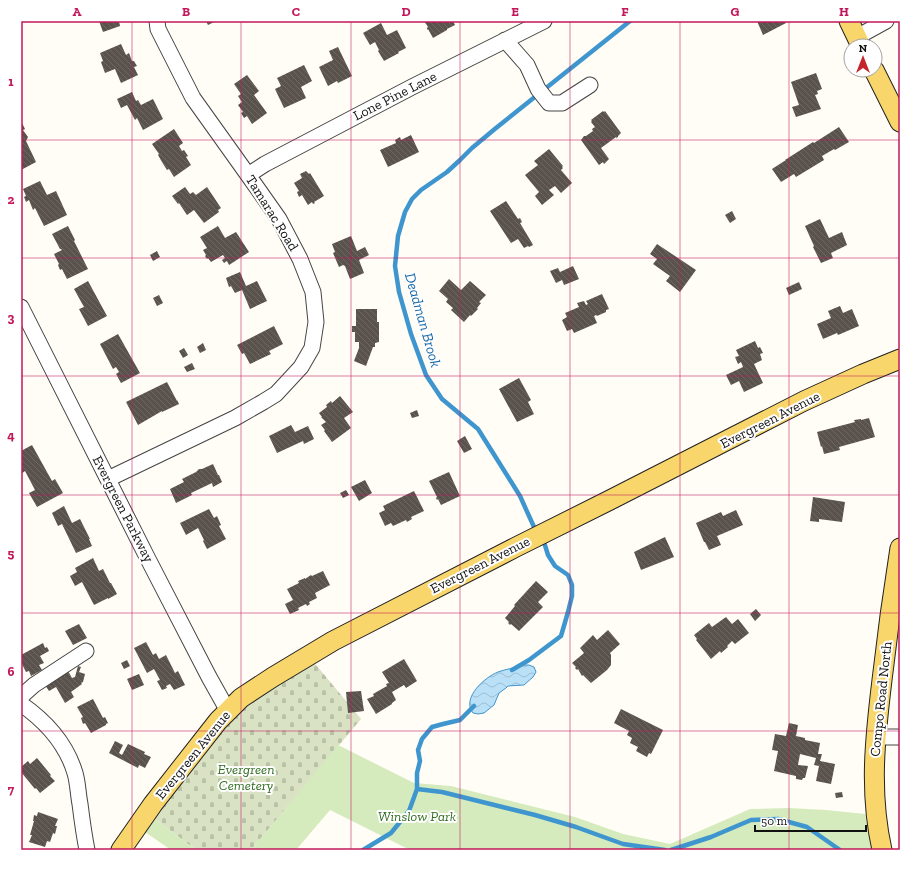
<svg xmlns="http://www.w3.org/2000/svg" width="921" height="871" viewBox="0 0 921 871" font-family="'Zilla Slab',serif">
<style>
.cemetery{fill:url(#cemetery-stones)}
.park{fill:#d5ebbd}
.water{fill:url(#water-waves);stroke:#3f96cf}
.lines{fill:none;stroke-linecap:round;stroke-linejoin:round}
.stream{stroke:#3f96cf;stroke-width:4.5}
.building{fill:url(#building-back-hatch)}
.minor-casing{stroke:#444;stroke-width:17}
.major-casing{stroke:#222;stroke-width:21}
.minor{stroke:#fff;stroke-width:15}
.major{stroke:#f9d66b;stroke-width:19}
.grid{fill:none;stroke:#c2185b;stroke-width:1;stroke-opacity:0.55}
.labels{text-anchor:middle;dominant-baseline:central;stroke-width:4;stroke-linejoin:round;paint-order:stroke}
.street-label{font-size:14px;fill:#111;stroke:#fff}
.park-label{font-size:14px;font-style:italic;fill:#2f6b1f;stroke:#fff}
.water-label{font-size:15px;font-style:italic;fill:#1768a6;stroke:#fff}
.neatline{fill:none;stroke:#c2185b;stroke-width:1.5}
.grid-label{font-size:13px;text-anchor:middle;font-weight:bold;fill:#c2185b}
</style>
<defs>
<pattern id="cemetery-stones" width="16" height="16" patternUnits="userSpaceOnUse"><rect width="16" height="16" fill="#d9e3c4"/><path d="M2 7V4a2 2 0 0 1 4 0v3zM10 15v-3a2 2 0 0 1 4 0v3z" fill="#b9c2a7"/></pattern>
<pattern id="water-waves" width="16" height="10" patternUnits="userSpaceOnUse"><rect width="16" height="10" fill="#b9e0f7"/><path d="M0 5q4-4 8 0t8 0" fill="none" stroke="#9ebfd3"/></pattern>
<pattern id="building-back-hatch" width="6" height="6" patternUnits="userSpaceOnUse"><rect width="6" height="6" fill="#5a524d"/><path d="M-1 5l2 2M0 0l6 6M5-1l2 2" fill="none" stroke="#6d6662"/></pattern>
</defs>
<rect width="100%" height="100%" fill="#fffdf5"/>
<path class="cemetery" d="M312,660L361,719L251,850H196L152,817L236,713Z"/>
<path class="park" d="M338,745L414,783L451,786L575,817L623,834L670,844L750,809L789,808L826,810L865,814L872,850H410L330,810L296,850H251Z
M152,817L196,850H171L145,832Z"/>
<path class="water" d="M523,665H529L534,667L536,672L533,677L524,685L508,686L506,688L499,693L494,705L484,713L478,714L473,713C461,698 485,677 498,672C506,669 515,668 523,665Z"/>
<g class="lines">
<path class="stream" d="M534,527L520,496L478,429L442,399L426,375L411,334L399,292L395,266L398,236L405,212L412,199L421,190L447,172L460,160L472,148L496,128L630,21
M512,670L529,660L561,636L568,612L572,596V585L568,575L555,566L548,555L544,542
M417,789L442,792L535,815L576,827L623,844L665,850
M363,850L391,833L409,811L417,789V773L420,761L418,750L422,739L432,727L443,724L460,720L474,706
M671,850L711,837L751,820L778,819L807,827L840,850"/>
</g>
<path class="building" d="M99,21H119L120,26L103,32Z
M206,21H216L208,25Z
M424,21H453L455,25L447,29V30L433,38L428,29L427,30V28L428,27Z
M757,21H785L786,23L763,35Z
M381,23L387,35L397,30L406,48L398,52L399,53L384,61L378,51L379,50L375,42L370,45L363,33Z
M121,44L126,55L129,53L132,61H134L137,66L134,67L138,75L121,83L115,69L105,73L101,62L103,61L100,53Z
M338,47L352,76L338,83L337,81L328,86L319,67L333,60L329,51Z
M304,65L312,81L301,87L306,98L284,108L275,89L281,86L277,78Z
M816,73L822,89L817,91L818,94L815,95L821,109L796,117L792,107L799,105L791,82Z
M247,75L259,91L254,95L267,113L252,124L247,116L244,118L241,113L243,112L238,105L242,102L238,96L241,94L234,84Z
M132,92L136,101L138,100L141,105L153,99L163,119L143,130L137,118L135,120L127,105L121,108L117,99Z
M603,111L604,112L605,111L621,133L618,136V137L616,138V137L601,148L609,159L604,164L603,162L599,165L581,140L584,136H586L593,131L592,129L595,127L591,122L592,121L591,120Z
M21,121L25,129L23,130L28,137L26,141L36,162L21,170Z
M839,127L849,142L835,150L834,149L822,156L824,160L796,177L794,174L781,182L772,169L786,160H785L813,142L814,143Z
M174,129L183,143L179,146L182,151L184,150L188,156L186,157L191,165L174,177L169,169L167,170L162,162L158,155L159,154L152,144Z
M411,135L419,152L388,167L380,150L396,143L395,140L400,137L401,140Z
M549,149L563,166L562,167L563,168L561,170L572,183L561,193L555,186L549,190L554,195L542,205L535,196L539,192L525,175L538,165L534,161Z
M306,171L309,174L310,173L324,196L314,202L315,203L313,204L312,202L308,205L302,195L299,197L297,192L299,191L294,183L302,178L300,174Z
M40,181L47,195L56,191L67,215L44,226L35,208L33,210L29,200L26,202L24,197L26,196L23,189Z
M185,187L190,194L193,192L196,195L207,187L221,208L218,210L219,212L204,223L194,210L187,215L179,203L178,204L172,196Z
M506,201L518,219L520,218L522,222L520,223L532,243L533,245L529,247L528,246L524,248L518,239L511,243L490,211Z
M732,211L736,219L730,223L725,215Z
M820,219L829,238L842,232L847,245L831,253L833,258L821,263L813,247L814,246L805,226Z
M68,226L75,240L74,241L88,269L67,279L62,269L60,270L58,265L59,264L54,254L62,250L61,249H60L52,234Z
M218,226L225,238L236,232L249,252L229,265L227,261L224,263L222,260L225,258L223,255L211,262L208,258L207,259L205,256L206,255L203,250L207,248L200,237Z
M351,236L357,251L365,247L369,255L359,260L364,273L350,279L345,266L343,265L339,267L333,253L335,252L332,244Z
M657,244L696,270L680,292L666,281L670,276L653,264L657,259L650,254Z
M157,251L160,257L153,261L150,255Z
M573,266L579,279L564,285L562,280L556,283L550,271L558,268L560,272Z
M240,272L246,286L257,281L267,301L250,309L242,290L235,293L231,286L229,287L226,278Z
M449,279L461,290L470,281L486,295L479,302L481,303L477,308L478,309L471,316L470,315L464,322L451,310L453,308L446,302L448,299L439,291Z
M88,281L107,316L88,326L79,309L84,307L74,289Z
M799,282L802,289L789,295L786,288Z
M602,294L609,309L606,310V312L597,316L596,315L594,316L597,323L574,333L572,329L567,331L562,320L567,317L565,313L579,307L577,303L584,301L586,305L588,304L586,301Z
M159,295L163,303L157,306L153,298Z
M840,306L843,313L852,309L859,326L838,335L837,333L823,339L817,324L831,318L828,311Z
M356,309H377V322H379V342L375,343V347H373L366,366L354,361L359,348V342H355V332H352V326H356Z
M274,326L283,344L269,351L271,354L250,364L244,353L242,354L237,345Z
M118,334L140,373L121,383L116,374L119,372L116,367L113,369L100,344Z
M755,341L758,348L760,347L763,353L760,354L762,360L754,364L763,383L744,392L739,381L731,385L726,375L743,367L741,362L738,364L735,357L739,356L736,350Z
M203,343L206,350L200,353L197,347Z
M184,348L188,355L183,358L179,351Z
M192,363L195,369L187,372L184,367Z
M519,378L531,400L528,402L534,414L517,422L499,389Z
M167,382L177,401V400L179,404L162,412V411L138,425L126,402Z
M340,396L353,412L344,418L351,428L332,442L324,431L325,430L321,425L326,422L321,417H322L319,413L327,407L326,405L331,401L332,403Z
M417,410L419,416L412,418L410,413Z
M869,418L875,437L839,447L840,450L824,454L822,446L821,447L817,432L855,422L854,420L861,419V420Z
M291,425L295,432L308,426L314,439L304,444L303,441L277,453L269,436Z
M465,436L472,449L464,453L457,441Z
M32,445L52,481L55,479L63,493L37,507L29,493L35,490L25,471L21,474V451Z
M213,464L218,475H219L222,482L213,487L212,483L191,493L192,495L176,503L170,489L184,482L182,479L196,472L199,469H202Z
M449,472L460,496L441,505L438,499L437,500L436,498L437,497L429,481Z
M365,480L372,493L359,501L351,487Z
M346,490L349,495L343,498L340,493Z
M414,491L424,511L411,517L412,519L407,522L406,520L393,526L391,523L385,526L379,513L385,510L383,506Z
M813,497L845,502L842,522L819,519V522L810,521Z
M64,506L72,523L80,519L90,539H89L92,546L76,553L62,524L58,526L52,513Z
M209,509L214,518L217,516L221,525L219,526L226,539L207,549L203,541L204,540L198,528L186,535L180,523Z
M736,510L743,525L717,536L721,545L709,550L705,542H704L696,523L721,512L723,516Z
M665,537L674,557L641,570L634,552Z
M93,558L99,571L103,569L110,583H111L117,594L108,599V598L94,605L82,582L75,586L70,576L77,572L75,568Z
M323,571L330,585L315,593L317,598L309,602L310,604L307,606L306,604L298,608L299,610L290,614L285,604L293,600L287,589L299,583L298,581L305,578V579L311,575L312,576Z
M536,581L548,592L538,602L543,607L519,631L511,624L510,625L508,623L509,622L505,618L515,606L514,605Z
M756,609L761,615L755,621L750,614Z
M726,617L732,624L738,619L749,633L735,644L732,641L727,646L728,647L721,653L720,651L711,659L696,640L697,639L694,635L709,623L712,627Z
M79,624L87,638L73,645L65,631Z
M608,630L620,644L610,653L611,655V665L607,670L591,683L583,675L582,676L578,669L577,670L575,668L576,667L572,663L584,653L580,648L593,635L597,640Z
M146,642L153,655L156,653L159,659L166,655L175,673L178,671L185,685L174,690L170,684L166,686L167,688L162,690L157,681L160,680L154,669L147,673L134,648Z
M43,643L45,648L47,647L49,651L40,656L44,663L39,665L42,670L31,676L29,671L26,672L21,662V655Z
M404,659L417,681L406,688L404,685L392,692L396,700L392,703V704L376,714L367,699L374,696L373,694L387,686L386,684L389,683L382,672Z
M127,660L130,666L124,669L121,663Z
M78,666L81,667L79,672L85,674L83,682L81,683L82,684L71,692L74,697L65,703L56,687L49,691L45,685L68,671L72,678L75,677Z
M139,674L144,685L132,690L127,679Z
M361,691L364,711L348,713L346,692Z
M93,699L103,718L105,717L108,723L106,724V725L91,733L85,723L83,724L81,718L83,717L77,707Z
M621,709L663,730L651,754L649,753L647,757L636,751L638,747L630,743L632,738L627,735L629,731L614,723Z
M789,723L798,725L796,736L805,738V740L820,743L818,754H822L820,761L835,764L831,784L816,781L819,766L814,765L816,758L800,754L798,765L808,766L805,778H803L802,780L796,779V776L774,771L778,751L772,750L775,734L786,736Z
M115,741L123,745L119,753L122,755L128,744L145,752L144,754L151,757L145,768L139,765L138,768L109,753Z
M37,758L51,775L50,776L55,781L40,793L36,788L35,789L21,772V767L28,761L30,764Z
M842,792L843,797L836,798L835,793Z
M38,812L58,819L55,826H57L55,834L53,833L50,842L47,841L45,847L29,842L32,835H30L34,821H33L34,815L37,816Z"/>
<g class="lines">
<defs>
<path id="minor" d="M857,37L886,21
M505,40L527,65L538,89L549,103H562L590,85
M248,175L265,164L412,87L544,21
M21,307L148,559L209,677L228,711
M108,479L235,418L263,402L276,394L301,367L312,348L316,322L313,292L300,259L279,219L248,175L193,98L158,29L157,21
M21,697L25,693L34,685L86,651
M21,704C47,722 66,743 75,773C78,783 78,794 80,804C82,820 84,835 87,850
M876,737H900"/>
<path id="major" d="M849,21L861,46
M874,70L900,122
M121,850L153,804L218,721L241,698L273,677L333,641L516,547L610,500L804,401L863,374L900,359
M882,850C869,792 875,738 882,680C887,636 893,592 900,548"/>
</defs>
<use href="#minor" class="minor-casing"/>
<use href="#major" class="major-casing"/>
<use href="#minor" class="minor"/>
<use href="#major" class="major"/>
</g>
<path class="grid" d="M132,21V850M241,21V850M351,21V850M460,21V850M570,21V850M680,21V850M789,21V850M21,140H900M21,258H900M21,376H900M21,495H900M21,613H900M21,731H900"/>
<g class="labels">
<g class="street-label">
<text transform="translate(395 96) rotate(-27)">Lone Pine Lane</text>
<text transform="translate(272 213) rotate(58)">Tamarac Road</text>
<text transform="translate(770 420) rotate(-27)">Evergreen Avenue</text>
<text transform="translate(123 509) rotate(63)">Evergreen Parkway</text>
<text transform="translate(480 565) rotate(-27)">Evergreen Avenue</text>
<text transform="translate(881 699) rotate(-84)">Compo Road North</text>
<text transform="translate(193 755) rotate(-51)">Evergreen Avenue</text>
</g>
<g class="park-label">
<text x="246" y="769">Evergreen<tspan x="246" dy="16">Cemetery</tspan></text>
<text x="417" y="816">Winslow Park</text>
</g>
<g class="water-label">
<text transform="translate(423 320) rotate(74)">Deadman Brook</text>
</g>
</g>
<rect width="921" height="871" fill="none" stroke="#ffffff" stroke-width="44"/>
<g transform="translate(863 58)"><circle r="19" fill="#ffffff" stroke="#a0a0a0"/>
<path d="M0-3L7 15L0 10L-7 15Z" fill="#c4262e"/>
<text y="-6" font-size="11" font-weight="bold" text-anchor="middle" fill="#111111">N</text>
</g>
<path d="M755 825v6h111v-6" fill="none" stroke="#111111" stroke-width="2"/>
<text x="761" y="825" font-size="12" fill="#111111" stroke="#ffffff" stroke-width="3" paint-order="stroke">50 m</text>
<rect x="22" y="22" width="877" height="827" class="neatline"/>
<g class="grid-label">
<text x="77" y="16">A</text>
<text x="186" y="16">B</text>
<text x="296" y="16">C</text>
<text x="406" y="16">D</text>
<text x="515" y="16">E</text>
<text x="625" y="16">F</text>
<text x="735" y="16">G</text>
<text x="844" y="16">H</text>
<text x="11" y="86">1</text>
<text x="11" y="204">2</text>
<text x="11" y="322">3</text>
<text x="11" y="440">4</text>
<text x="11" y="558">5</text>
<text x="11" y="676">6</text>
<text x="11" y="794">7</text>
</g>
</svg>
